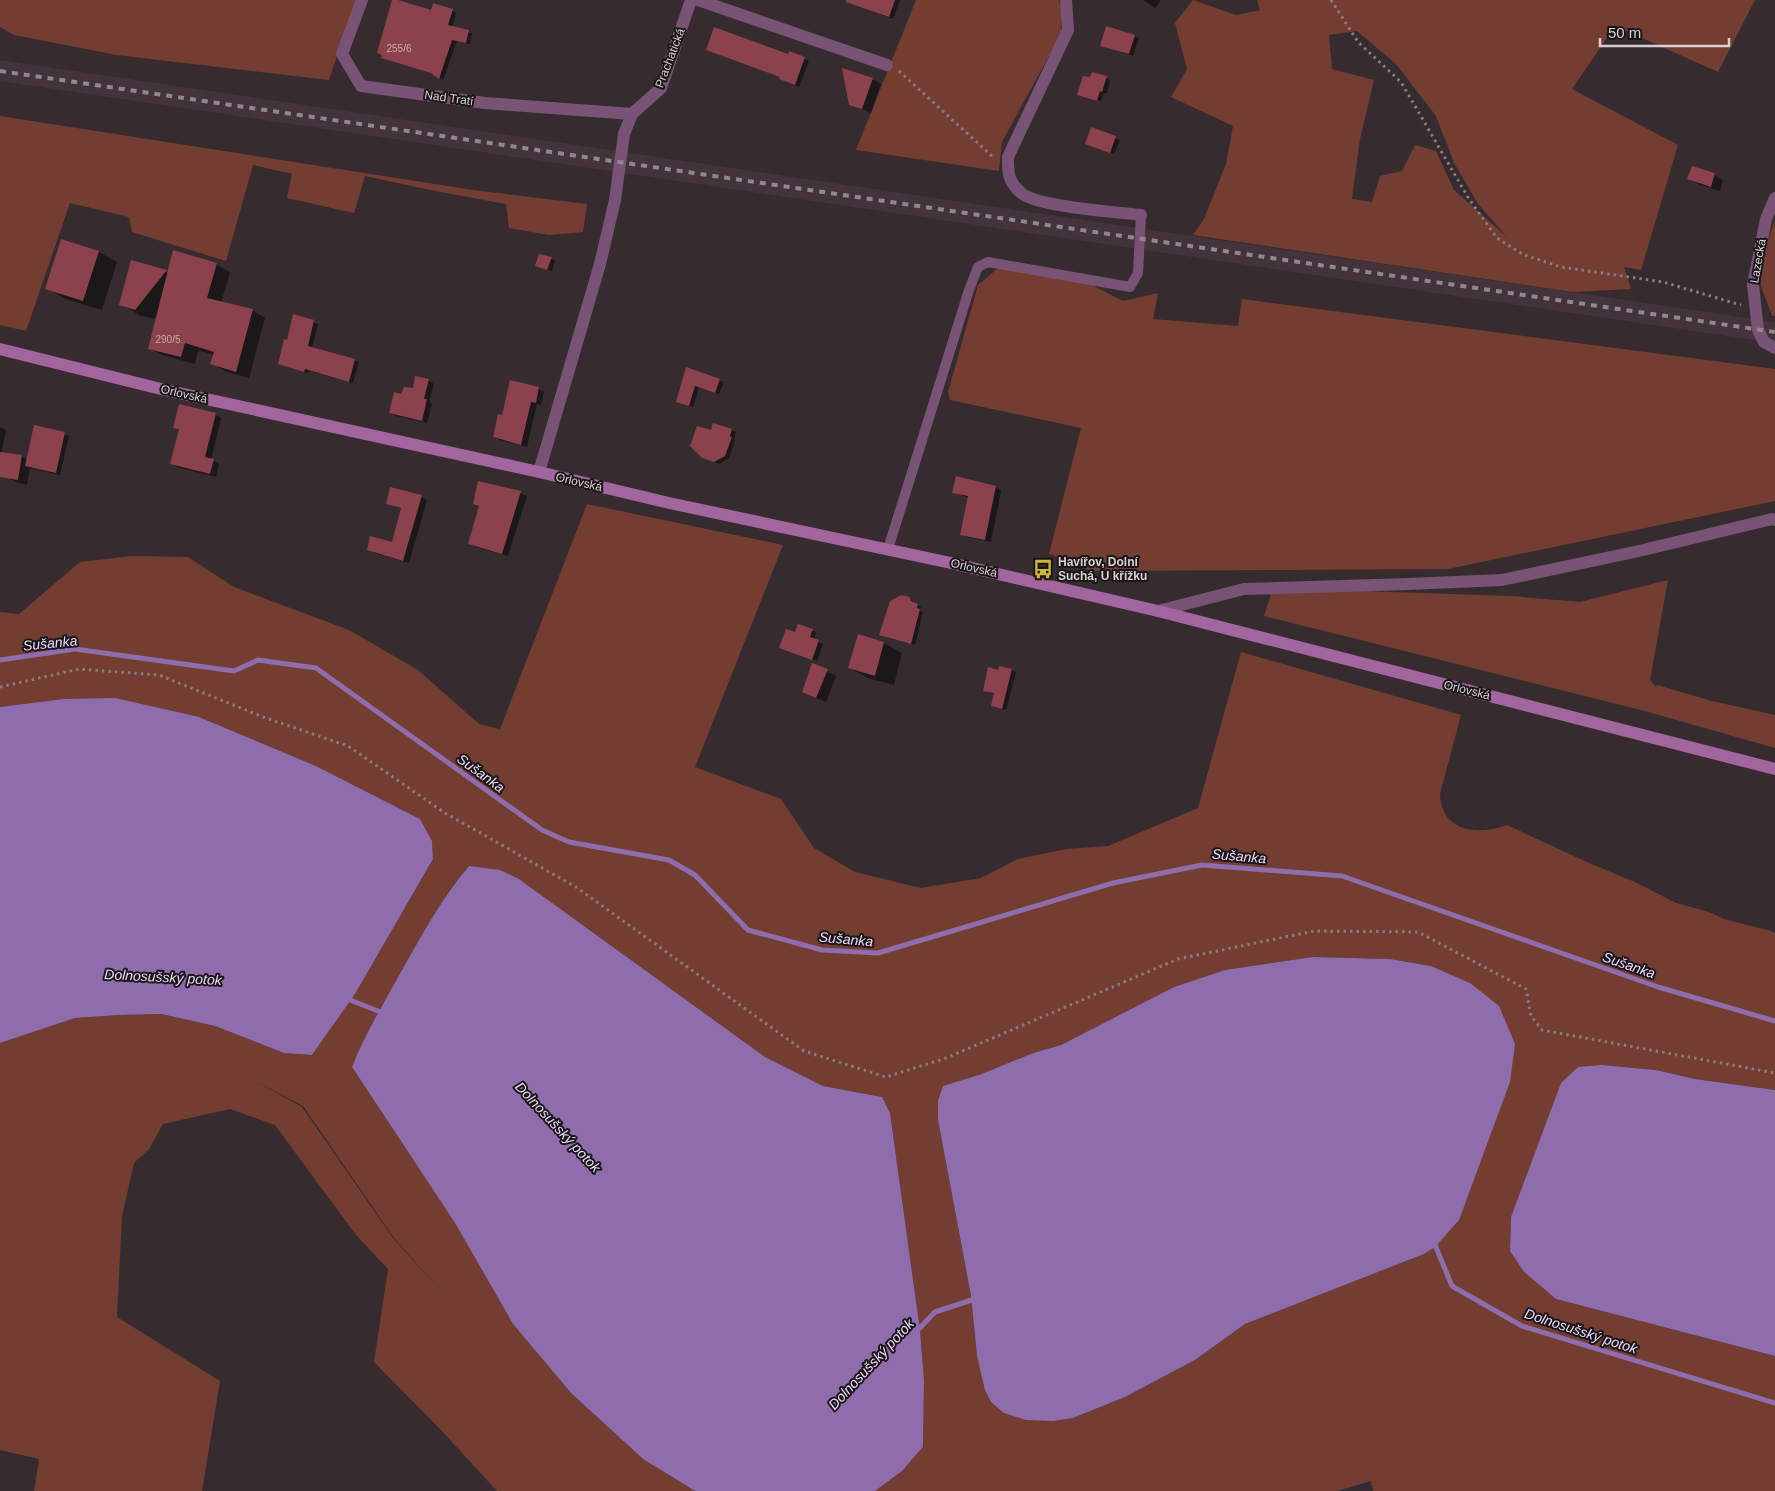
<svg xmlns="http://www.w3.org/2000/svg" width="1775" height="1491" viewBox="0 0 1775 1491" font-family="Helvetica,sans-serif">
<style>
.built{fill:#43333a}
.green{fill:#733d31;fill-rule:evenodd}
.water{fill:#8f6dac}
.shadow{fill:#0007}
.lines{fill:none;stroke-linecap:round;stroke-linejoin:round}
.stream{stroke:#8f6dac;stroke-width:5}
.building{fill:#8b424c}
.path{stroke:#857d80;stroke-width:3;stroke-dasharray:2.5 4;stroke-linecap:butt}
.service{stroke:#795376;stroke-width:10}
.minor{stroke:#795376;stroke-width:12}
.secondary{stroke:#a2659d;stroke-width:12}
.rail{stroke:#90888c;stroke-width:4;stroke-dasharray:6 6;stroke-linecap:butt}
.labels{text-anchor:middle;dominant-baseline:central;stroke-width:4;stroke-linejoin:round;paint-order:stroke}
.number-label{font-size:10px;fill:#c4acb1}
.street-label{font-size:12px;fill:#d7d0d3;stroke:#1a1617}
.poi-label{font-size:12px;font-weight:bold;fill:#d7d0d3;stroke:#1a1617;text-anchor:start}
.water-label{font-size:14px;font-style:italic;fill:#eddaff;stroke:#1a1617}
</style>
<rect width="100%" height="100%" fill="#362c30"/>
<path class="built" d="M0,60L1775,322V343L0,81Z"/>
<path class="green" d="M0,0H356L329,80L117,55L14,35L0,27Z
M916,0H1059L1062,9L1061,34L1002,142L999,171L856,150Z
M1193,0L1236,15L1260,10L1257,0H1755L1718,72L1615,26L1572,89L1678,145L1641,270L1624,267L1631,289L1573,292L1193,235L1204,219L1226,164L1233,126L1171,97L1187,69L1175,23ZM1357,31L1396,64L1436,116L1454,163L1478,204L1507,237L1454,190L1436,151L1415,145L1402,171L1380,176L1372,202L1352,199L1360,139L1374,80L1332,69L1329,35Z
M0,116L473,190L587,204L583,232L549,235L509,228L506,204L435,191L365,176L354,213L287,198L292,174L253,165L226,261L132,232L129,217L70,203L26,331L0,325Z
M1775,220V316H1772L1761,286V262Z
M998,268L1076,277L1123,301L1158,293L1153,319L1238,326L1242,299L1775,369V501L1448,569L1092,571L1049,554L1081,428L950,400L948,392L978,285Z
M587,504L783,545L695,767L781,799L814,848L855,872L921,888L981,878L1018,859L1066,849L1108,846L1198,808L1241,652L1461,715L1440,794C1441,832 1478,836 1507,825L1589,863L1635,882L1676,903L1709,912L1724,919L1771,931L1775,933V1090L1695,1079L1656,1070L1602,1065L1511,1217L1510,1251L1524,1272L1556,1299L1775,1356V1491H1373L1371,1481L1337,1491H875L902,1471L923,1447L924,1380L920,1330L890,1113L882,1097L823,1086L765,1057L519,879L469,866C440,900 419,940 397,979C381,1008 364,1036 352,1067L455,1223L513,1324L571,1393L643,1459L695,1491H497L439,1428L374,1362L388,1269L356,1235L275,1125L230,1109L163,1124L149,1149L134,1163L122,1216L117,1317L220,1381L202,1491H34L39,1459L0,1450V1043L75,1018L119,1015L161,1014L215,1026L284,1053L312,1055L355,994L433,859L432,841L420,819L316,766L199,717L63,699L0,707V612L19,614L80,562L132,556L188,557L234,587L349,630L418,670L479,724L500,729ZM1313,957L1390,959L1431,966L1470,983L1435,1247L1424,1254L1245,1324L1195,1360L1125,1397L1073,1418L1054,1421L977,1356L971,1296L938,1120L979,1075L1033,1053L1061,1045L1174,987L1225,970ZM255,1081L303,1106L394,1238L450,1301L393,1238L302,1107Z
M1668,580L1650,680L1656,687L1657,685L1712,701L1775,715V748L1645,711L1264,616L1273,588L1511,596L1580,602Z"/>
<path class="water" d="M115,698L199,717L316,766L420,819L432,841L433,859L355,994L312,1055L284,1053L215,1026L161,1014L119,1015L75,1018L0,1043V707L63,699Z
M469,866L500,870L519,879L765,1057L823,1086L882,1097L890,1113L920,1330L924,1380L923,1447L902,1471L875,1491H695L643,1459L571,1393L513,1324L455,1223L352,1067C364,1036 381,1008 397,979C419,940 440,900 469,866Z
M1313,957L1390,959L1431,966L1470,983L1499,1006L1515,1044L1510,1082L1459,1220L1435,1247L1424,1254L1245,1324L1195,1360L1125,1397L1073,1418L1054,1421L1026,1420L1004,1413L991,1402L985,1390L977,1356L971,1296L938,1120V1101L943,1086L979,1075L1033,1053L1061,1045L1174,987L1225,970Z
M1602,1065L1656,1070L1695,1079L1775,1090V1356L1556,1299L1524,1272L1510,1251L1511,1217L1561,1083L1578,1067Z"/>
<path class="shadow" d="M393,0L432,11L453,10L456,13L452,28L472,33L470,44L457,41L443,80L435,74L383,58Z
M870,0H900L893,19L871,11Z
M1143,0H1161L1155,8Z
M1106,28L1139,38L1133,56L1105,47Z
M707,50L789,56L790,53L809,61L799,87L784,81L781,77Z
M1093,73L1110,80L1107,93H1104L1101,101L1081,95Z
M872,79L881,84L871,113L850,104Z
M1091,129L1120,140L1114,154L1090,145Z
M1714,175L1723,180L1720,191L1698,184L1689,179Z
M99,252L117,262L102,310L65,299L47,288Z
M174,252L217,265L230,272L221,303L252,310L265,318L249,378L225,371L212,363L214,355L198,350L195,364L162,355L149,348L158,315L154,319L139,315L121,304L132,261L168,273Z
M551,258L555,261L552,271L536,266Z
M294,316L318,324L312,348L359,362L353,383L309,371L308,373L279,363L288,342Z
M687,369L724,382L719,394L699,388L693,407L677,402Z
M428,380L434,384L429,402L432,404L427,423L396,416L390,412L402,395Z
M539,389L544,392L541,405L537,404L527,447L500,440L494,437L503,417Z
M215,414L221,418L211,460L219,464L216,477L177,467L171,463L180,431L174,427Z
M714,424L736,432L734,439L735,440L729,458L719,464L703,457Z
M0,427L6,430L0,461Z
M35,427L69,436L60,475L30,468L27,485L16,482L7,477L22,456L28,460Z
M479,482L521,493L527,496L508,556L475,547L469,544L480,507L474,504Z
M996,487L1001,491L991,542L967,537L961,534L969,498L954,492Z
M421,497L427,500L409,563L374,553L368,549L393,543L402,509L387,504Z
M908,598L921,607L920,611L923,612L915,645L885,637Z
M812,630L816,632L814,640L823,644L817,661L780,648L796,634Z
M858,636L884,643L902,653L894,685L868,678L850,668Z
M1012,670L1016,672L1006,710L996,708L992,706L995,694L985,690L999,671Z
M827,671L836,676L826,702L803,692Z"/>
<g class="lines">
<path class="stream" d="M0,660L75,649L234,671L258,660L316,668L542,830L569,842L669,860L695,875L748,930L822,950L878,953L1113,883L1202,865L1342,876L1658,987L1775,1021
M345,998L383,1013
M1433,1240L1452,1286L1522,1326L1775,1403
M915,1333L935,1312L978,1298"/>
</g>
<path class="building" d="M392,0H398L431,10L433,3L453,9L448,25L469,30L466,43L452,40L439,79L431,73L381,58L382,55L377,53Z
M846,0H895L889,17L846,2Z
M1106,26L1135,35L1129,54L1100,46Z
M714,27L788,54L789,51L805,57L795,85L779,79L780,77L706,50Z
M842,68L873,78L862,109L849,105Z
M1092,72L1107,76L1102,92L1100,91L1097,101L1077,95L1083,76L1090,77Z
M1091,127L1116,136L1110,153L1085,144Z
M1692,166L1715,173L1711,187L1687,179Z
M61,239L99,251L83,301L45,289Z
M173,250L217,263L207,298L253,309L236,372L210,364L214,352L185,343L181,357L148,349Z
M539,254L552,257L547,270L535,266Z
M131,260L167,270L135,310L119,305Z
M293,314L314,320L308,346L355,359L349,382L305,369L304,372L278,364L284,339L287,340Z
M686,367L720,379L715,393L695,386L689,406L676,402Z
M415,376L429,379L424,399H427L422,421L389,413L394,392L401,394L404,387L413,388Z
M510,380L539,387L536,403L531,402L521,445L493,437L498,414L502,415Z
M179,404L216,413L205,457L214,459L210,474L170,464L179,429L173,428Z
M713,423L732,429L730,436L732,437L725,456L714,462L702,458L690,446L697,426L711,430Z
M34,425L65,432L56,473L25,466Z
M0,452L22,455L18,480L0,477Z
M956,476L996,486L985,540L960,535L968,496L952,493Z
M478,481L521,491L502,554L468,544L479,506L473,504Z
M390,487L422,495L403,561L367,550L370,536L392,542L401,508L386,504Z
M901,595L909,597L911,601L918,604L917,608L920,609L911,644L879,635L890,601Z
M798,624L813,629L810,637L819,640L812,660L779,648L786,629L795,632Z
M858,634L884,642L875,676L848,668Z
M812,663L828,669L816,698L802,692Z
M999,666L1012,669L1002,709L991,706L994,693L983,691L988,667L998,670Z"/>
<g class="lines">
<path class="path" d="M1331,0L1358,42L1401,82L1469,199L1497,238L1522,254L1561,267L1663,282L1741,305
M899,71L994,158
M0,687L79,669L159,675L263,717L348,746L445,813L576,887L804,1051L886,1077L946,1058L1178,959L1314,931L1418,932L1526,989L1531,1016L1542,1030L1775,1073"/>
<path class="service" d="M888,549L969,290L978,267L988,262L1130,287L1138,273L1141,215"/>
<path class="minor" d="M362,0L342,54L361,86L485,103L632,114
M698,0L887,65
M1066,0L1068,30L1008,157C1008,173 1008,181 1020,192C1035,207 1117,212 1141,215
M1775,198L1766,219L1753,285L1758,330L1764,342L1775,348
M539,472L600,264L615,200L624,134L632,114L661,88L691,0
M1158,611L1244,589L1408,584L1502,580L1639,551L1772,519L1775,520"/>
<path class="secondary" d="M0,349L165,390L539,472L669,503L951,563L1158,611L1775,769"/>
<path class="rail" d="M0,71L1775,332"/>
</g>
<defs>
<symbol id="bus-bare" viewBox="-9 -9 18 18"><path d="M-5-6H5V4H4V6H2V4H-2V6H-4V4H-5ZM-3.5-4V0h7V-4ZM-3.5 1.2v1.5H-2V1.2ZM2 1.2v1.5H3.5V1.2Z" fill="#cfb837" stroke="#1a1617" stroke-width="2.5" paint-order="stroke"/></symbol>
</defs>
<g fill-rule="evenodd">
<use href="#bus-bare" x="1029" y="555" width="28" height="28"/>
</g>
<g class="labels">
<g class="number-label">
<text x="399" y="48">255/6</text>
<text x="168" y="339">290/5</text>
</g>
<g class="street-label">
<text transform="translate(670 58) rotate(-69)">Prachatická</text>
<text transform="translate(449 98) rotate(8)">Nad Tratí</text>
<text transform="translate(1758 261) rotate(-80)">Lazecká</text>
<text transform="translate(184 394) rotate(13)">Orlovská</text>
<text transform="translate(579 482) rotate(13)">Orlovská</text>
<text transform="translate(974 568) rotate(13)">Orlovská</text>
<text transform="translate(1467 690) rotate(14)">Orlovská</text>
</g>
<g class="poi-label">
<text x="1058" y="562">Havířov, Dolní<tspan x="1058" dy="14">Suchá, U křížku</tspan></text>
</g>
<g class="water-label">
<text transform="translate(50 643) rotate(-6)">Sušanka</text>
<text transform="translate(481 773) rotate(36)">Sušanka</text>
<text transform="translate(1239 856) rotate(5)">Sušanka</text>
<text transform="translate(846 939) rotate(5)">Sušanka</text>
<text transform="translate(1629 965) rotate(19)">Sušanka</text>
<text transform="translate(163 977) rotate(3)">Dolnosušský potok</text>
<text transform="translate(558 1127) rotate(47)">Dolnosušský potok</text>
<text transform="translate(1581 1331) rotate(18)">Dolnosušský potok</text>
<text transform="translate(871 1364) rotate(-47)">Dolnosušský potok</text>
</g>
</g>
<path d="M1600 38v8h129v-8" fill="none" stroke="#d7d0d3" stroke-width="2.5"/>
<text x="1608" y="38" font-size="15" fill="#d7d0d3" stroke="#1a1617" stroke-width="4" paint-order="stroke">50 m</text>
</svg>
